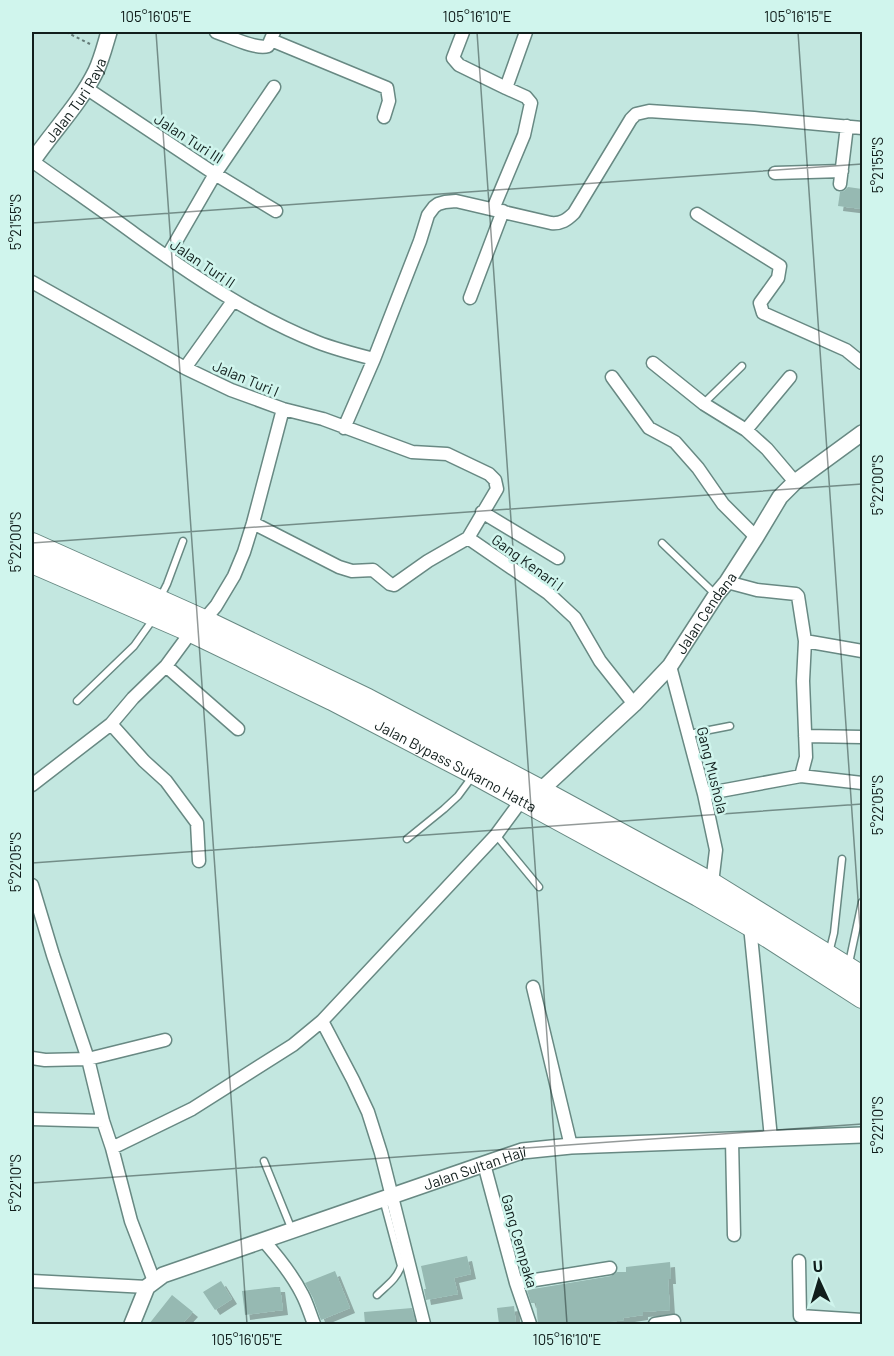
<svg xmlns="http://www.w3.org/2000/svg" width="894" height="1356" viewBox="0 0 894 1356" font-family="Barlow,sans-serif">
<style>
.building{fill:#96b9b2;filter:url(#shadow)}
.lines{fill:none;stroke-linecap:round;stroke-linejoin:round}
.service-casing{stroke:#688983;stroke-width:9}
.minor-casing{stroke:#688983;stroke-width:15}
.tertiary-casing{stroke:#688983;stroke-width:18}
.trunk-casing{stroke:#688983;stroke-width:22}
.path{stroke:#647b77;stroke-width:2;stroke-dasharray:3 3;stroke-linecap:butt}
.service{stroke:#fff;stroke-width:6}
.minor{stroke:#fff;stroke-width:12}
.tertiary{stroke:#fff;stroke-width:15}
.trunk{stroke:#fff;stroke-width:20}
.ticks{fill:none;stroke:#111e1c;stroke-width:1.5;stroke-opacity:0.45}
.labels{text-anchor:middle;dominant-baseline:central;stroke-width:5;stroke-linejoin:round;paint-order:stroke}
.street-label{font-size:15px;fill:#111e1c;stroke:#d0f5ed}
.neatline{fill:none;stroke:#111e1c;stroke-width:2}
.ticks-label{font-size:15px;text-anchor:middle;fill:#111e1c}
</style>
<defs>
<filter id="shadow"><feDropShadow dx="5" dy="5" stdDeviation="0" flood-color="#0004"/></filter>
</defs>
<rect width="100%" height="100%" fill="#c3e7e0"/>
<path class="building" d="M848,187L862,189V209L838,206L840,192L844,191Z
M467,1256L471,1274L454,1278L458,1294L426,1300L424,1289H426L421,1266Z
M670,1262L671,1279H668L670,1310L643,1312V1315L623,1318L624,1320L603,1323L604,1324H538L536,1303H531L527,1290L611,1276L617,1272H626V1267Z
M335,1271L350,1308L321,1320L313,1298L305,1283Z
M221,1281L232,1299L215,1310L203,1292Z
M275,1287H280L283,1310L245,1315L242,1291Z
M172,1295L193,1312L182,1324H149Z
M514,1306L516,1324H499L497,1308Z
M412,1308L416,1324H365L364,1312Z"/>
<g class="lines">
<defs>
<path id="service" d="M704,403L742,366
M662,543L715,594
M161,596L167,584L183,541
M77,701L134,646L154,618
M689,734L730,726
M496,835L539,887
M407,839L444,809L458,796L472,777
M829,953L834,933L842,859
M849,963L862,902
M264,1161L292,1230
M377,1295C386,1286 397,1279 401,1266L383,1199"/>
<path id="minor" d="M216,32C229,36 255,50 268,46L274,32
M463,32L453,58L459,65L506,88
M271,40L387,88L389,101L384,117
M86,88L215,174L276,211
M32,161C67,186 102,210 136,235C193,276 252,316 317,342C335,349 354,354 374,359
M775,173L842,171
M840,184L847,126
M493,209L524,135L531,103L526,97L506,88L526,32
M697,214L780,266L778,278L760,303L763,313L846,350L862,363
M167,257L215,174L274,87
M32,282L185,368L231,390L283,409L323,419L412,452L447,454L489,474L495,480L497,489L468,538L548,593L575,618L600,661L634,704
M470,298L503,211
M653,363L704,404L746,430L767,449L795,482
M185,368L233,301
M612,377L649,428L675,442L698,468L723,504L756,537
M344,428L374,359L420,241L428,215L434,207L438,204L445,202L456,201L551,223C561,224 567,220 574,213L631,119L636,114L649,111L754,118L862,128
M746,430L790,377
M482,512L558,558
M253,523L339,567L352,571L373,570L390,584L394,585L428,561L468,538
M727,582L757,590L796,594L798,596L805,641L803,681L806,757L801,776
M204,620L216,606L234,576L244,552L253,523L283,409
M805,641L862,651
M166,666L238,729
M670,666L704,794L716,850L712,883
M111,724L144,761L166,781L197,823L199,861
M805,736L862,737
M32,785L111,724L133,698L166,666L191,632
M704,794L801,776L862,783
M32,885L53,955L88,1059L103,1121L112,1148L131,1221L154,1281
M750,926L771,1138
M533,987L571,1146
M322,1021L353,1080L368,1112L381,1153L424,1324
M32,1058L45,1060L88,1059L165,1040
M32,1119L103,1121
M732,1140L734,1235
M112,1148L192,1109L293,1045L322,1021L496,835L521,801
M484,1164L516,1283L530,1324
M263,1240C278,1257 292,1274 302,1294C307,1303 310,1314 314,1324
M799,1261L800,1316L862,1320
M32,1281L147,1287
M516,1283L610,1268
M655,1324L674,1321"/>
<g id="tertiary">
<path id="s1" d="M32,162C52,132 80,104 96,71C102,58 105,45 109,32"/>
<path id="s2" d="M541,790L634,704L670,666L716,595L727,582L756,537L780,497L795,482L862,433"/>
<path id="s3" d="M132,1324L147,1287L163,1275L522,1151L571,1146L862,1135"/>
</g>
<g id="trunk">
<path d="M32,543L204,620L368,699L541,790L712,883L862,976"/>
<path id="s4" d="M32,563L191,632L332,700L474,774L698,896L750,926L862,998"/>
</g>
</defs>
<use href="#service" class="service-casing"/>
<use href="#minor" class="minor-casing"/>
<use href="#tertiary" class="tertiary-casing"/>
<use href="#trunk" class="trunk-casing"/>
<path class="path" d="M66,32L90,44"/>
<use href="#service" class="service"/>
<use href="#minor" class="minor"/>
<use href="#tertiary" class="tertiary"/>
<use href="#trunk" class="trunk"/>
</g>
<path class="ticks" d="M156,32L247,1324M477,32L567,1324M798,32L862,957M32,223L862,164M32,543L862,484M32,863L862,804M32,1183L862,1124"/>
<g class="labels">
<g class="street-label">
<text stroke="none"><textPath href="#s1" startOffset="76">Jalan Turi Raya</textPath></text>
<text transform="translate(189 138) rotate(33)">Jalan Turi III</text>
<text transform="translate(203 263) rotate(34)">Jalan Turi II</text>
<text transform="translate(246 378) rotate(23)">Jalan Turi I</text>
<text transform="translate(528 562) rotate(36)">Gang Kenari I</text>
<text stroke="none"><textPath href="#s2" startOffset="243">Jalan Cendana</textPath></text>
<text stroke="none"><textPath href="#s4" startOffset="470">Jalan Bypass Sukarno Hatta</textPath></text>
<text transform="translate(713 770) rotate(76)">Gang Mushola</text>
<text stroke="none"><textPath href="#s3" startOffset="390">Jalan Sultan Haji</textPath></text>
<text transform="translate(520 1241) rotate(74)">Gang Cempaka</text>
</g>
</g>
<rect width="894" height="1356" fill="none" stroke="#d0f5ed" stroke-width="66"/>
<g transform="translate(819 1281) rotate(356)" stroke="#d0f5ed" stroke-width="4.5" paint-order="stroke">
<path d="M0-4.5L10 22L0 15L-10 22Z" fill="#111e1c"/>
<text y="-9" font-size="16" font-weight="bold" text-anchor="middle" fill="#111e1c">U</text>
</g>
<rect x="33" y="33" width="828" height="1290" class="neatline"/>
<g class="ticks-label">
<text x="156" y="22">105°16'05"E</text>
<text x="477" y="22">105°16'10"E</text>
<text x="798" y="22">105°16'15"E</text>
<text transform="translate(878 165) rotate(-90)" y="5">5°21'55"S</text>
<text transform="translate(16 222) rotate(-90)" y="5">5°21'55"S</text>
<text transform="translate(878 485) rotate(-90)" y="5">5°22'00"S</text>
<text transform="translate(16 542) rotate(-90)" y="5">5°22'00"S</text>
<text transform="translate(878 805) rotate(-90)" y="5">5°22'05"S</text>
<text transform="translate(16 862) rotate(-90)" y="5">5°22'05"S</text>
<text transform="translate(878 1125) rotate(-90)" y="5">5°22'10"S</text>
<text transform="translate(16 1183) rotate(-90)" y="5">5°22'10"S</text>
<text x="247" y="1345">105°16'05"E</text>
<text x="567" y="1345">105°16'10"E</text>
</g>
</svg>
